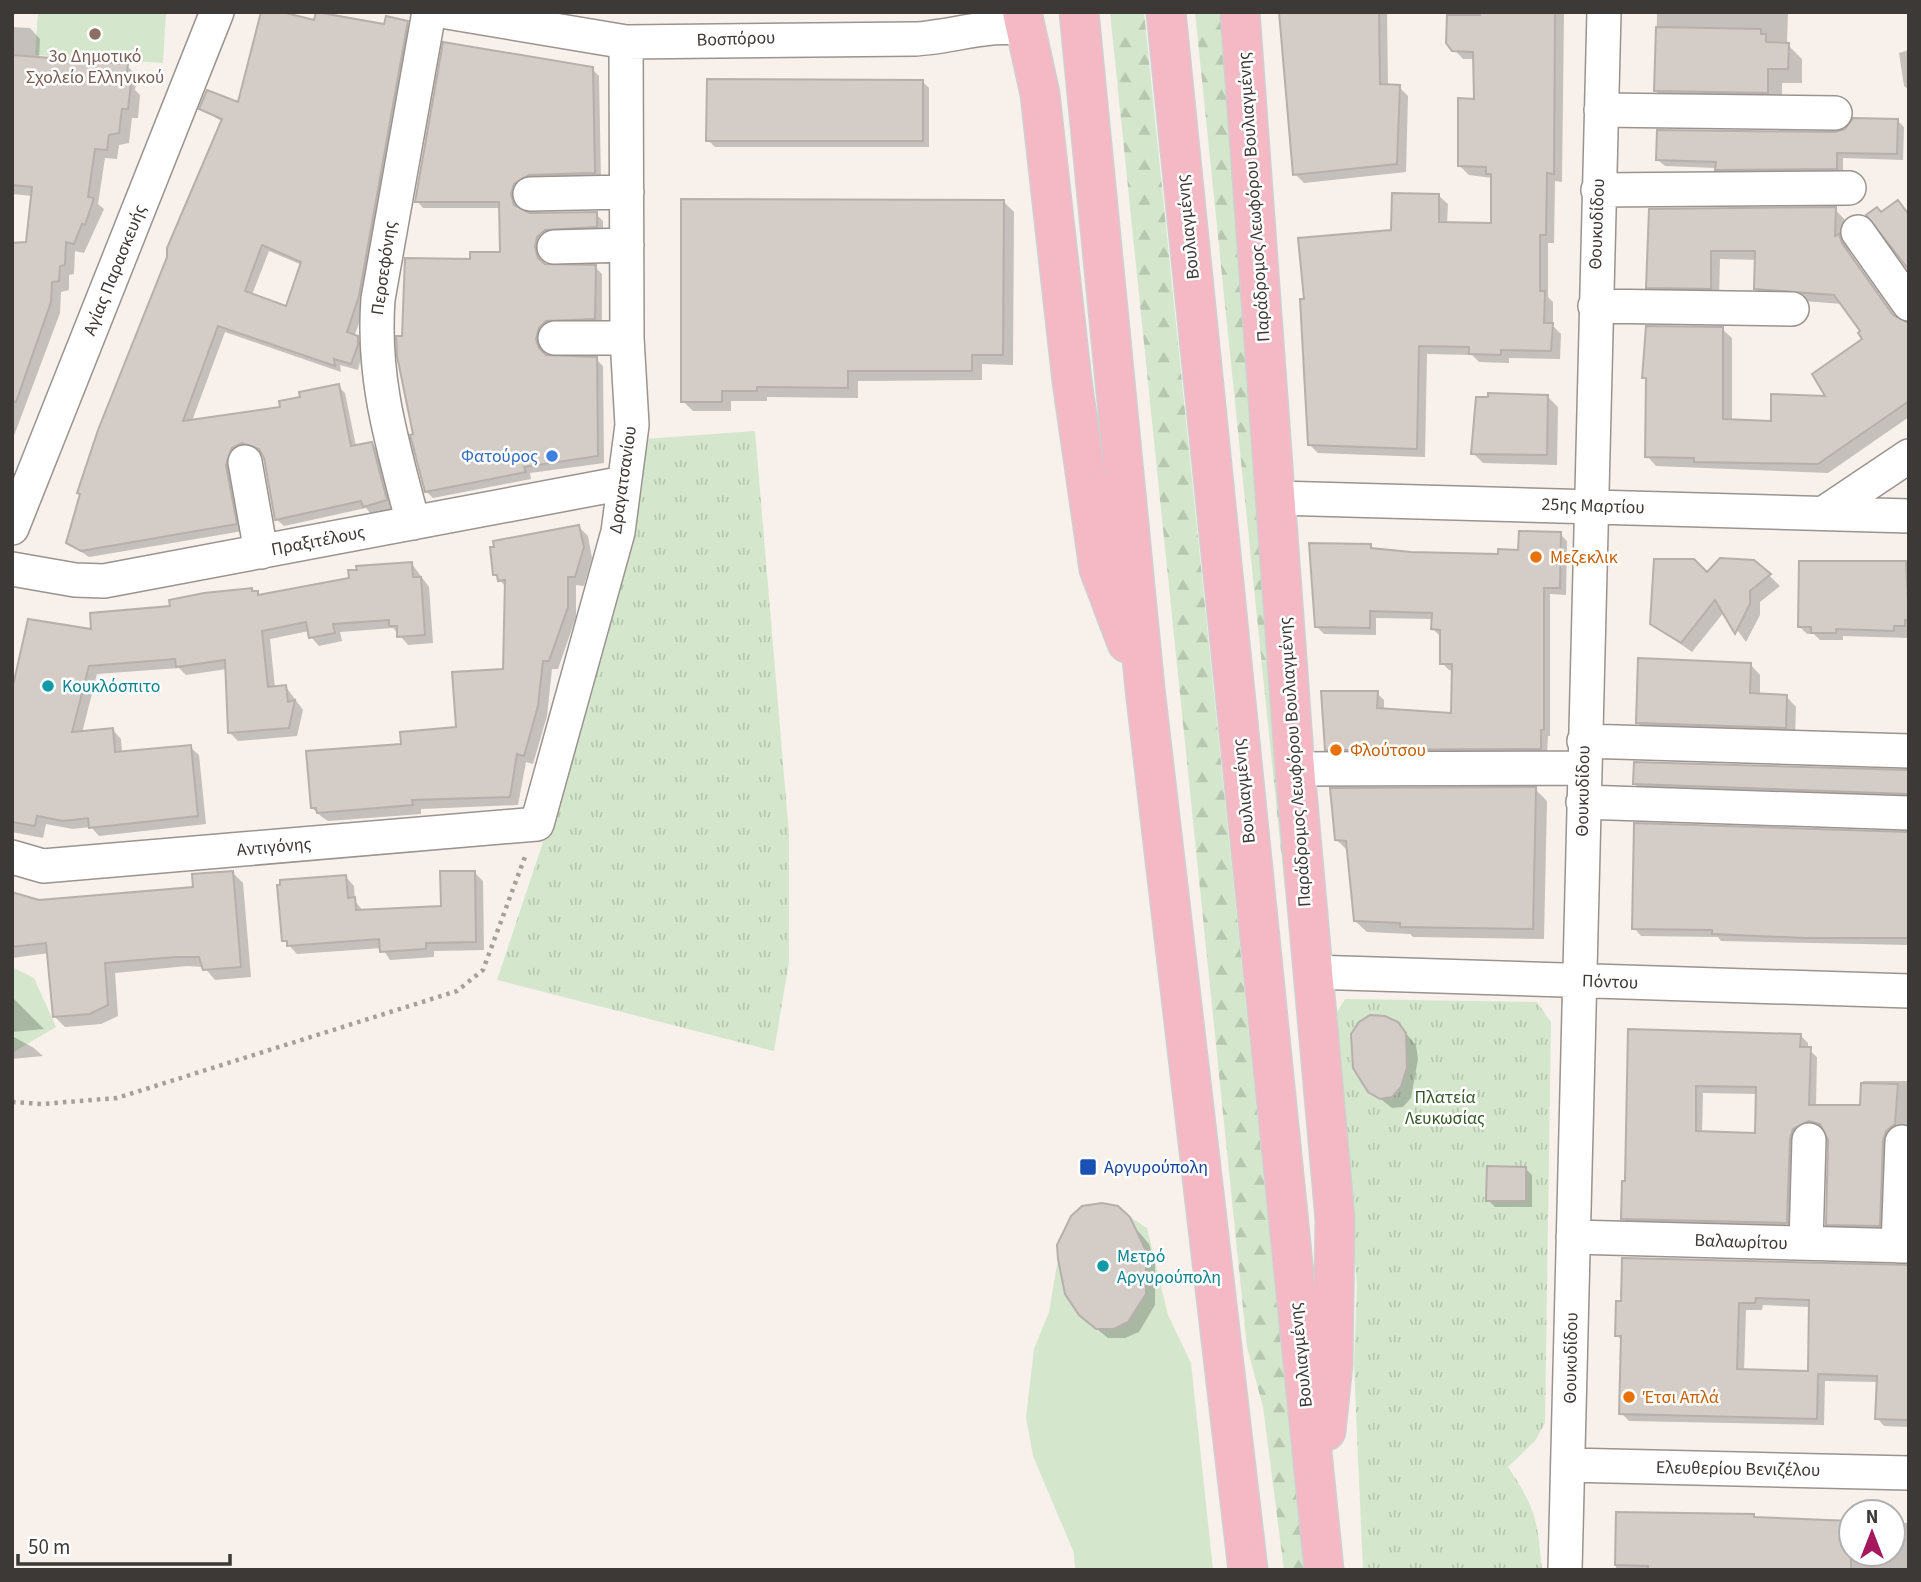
<svg xmlns="http://www.w3.org/2000/svg" width="1921" height="1582" viewBox="0 0 1921 1582" font-family="'Source Sans 3',sans-serif">
<style>
.green{fill:#d4e7cc}
.forest{fill:url(#forest-firs)}
.park{fill:url(#park-tufts)}
.shadow{fill:#0003;fill-rule:evenodd}
.building{fill:#d4ccc7;stroke:#b7afab;stroke-width:2;fill-rule:evenodd}
.lines{fill:none;stroke-linecap:round;stroke-linejoin:round}
.minor-casing{stroke:#9a938f;stroke-width:36}
.major-casing{stroke:#d0cfcf;stroke-width:41}
.path{stroke:#a49f9b;stroke-width:4.5;stroke-dasharray:3.5 5;stroke-linecap:butt}
.minor{stroke:#fff;stroke-width:33}
.major{stroke:#f5b8c5;stroke-width:38}
.education-dot{fill:#8d6e63;stroke:#fff;stroke-width:2.5}
.shop-dot{fill:#3f7fe0;stroke:#fff;stroke-width:2.5}
.food-dot{fill:#e8710a;stroke:#fff;stroke-width:2.5}
.culture-dot{fill:#0f9aa8;stroke:#fff;stroke-width:2.5}
.transit-dot{fill:#1a4fb4;stroke:#fff;stroke-width:2.5}
.labels{text-anchor:middle;dominant-baseline:central;stroke-width:5;stroke-linejoin:round;paint-order:stroke}
.street-label{font-size:18px;fill:#3c3937;stroke:#fff}
.education-label{font-size:18px;fill:#785e54;stroke:#fff}
.shop-label{font-size:18px;fill:#366cbe;stroke:#fff;text-anchor:end}
.food-label{font-size:18px;fill:#c56008;stroke:#fff;text-anchor:start}
.culture-label{font-size:18px;fill:#0d838f;stroke:#fff;text-anchor:start}
.park-label{font-size:18px;fill:#355727;stroke:#fff}
.transit-label{font-size:18px;fill:#164399;stroke:#fff;text-anchor:start}
</style>
<defs>
<pattern id="forest-firs" width="22" height="20" patternUnits="userSpaceOnUse" patternTransform="scale(1.75)"><rect width="22" height="20" fill="#d4e7cc"/><path d="M5 1l3.5 6h-7zM16 11l3.5 6h-7z" fill="#b7c7b0"/></pattern>
<pattern id="park-tufts" width="24" height="20" patternUnits="userSpaceOnUse" patternTransform="scale(1.75)"><rect width="24" height="20" fill="#d4e7cc"/><path d="M3 7l-1-3M5 7V3M7 7l1-3M15 17l-1-3M17 17v-4M19 17l1-3" fill="none" stroke="#b7c7b0"/></pattern>
</defs>
<rect width="100%" height="100%" fill="#f7f0eb"/>
<path class="green" d="M38,12H166L163,63L35,55Z
M12,967L34,978L56,1027L12,1053Z
M1130,1217L1147,1228L1168,1315L1191,1363L1213,1570H1075L1074,1553L1033,1456L1026,1417L1034,1349L1049,1312L1058,1259L1065,1294L1114,1329C1157,1307 1152,1254 1130,1217Z"/>
<path class="forest" d="M1110,12H1144L1304,1570H1284L1263,1407L1247,1347Z
M1195,12H1225L1270,603L1286,900Z"/>
<path class="park" d="M755,431L789,835V962L774,1051L497,980L544,839L642,489L644,439Z
M1345,999L1537,1002L1551,1022L1545,1423L1535,1441L1508,1467C1537,1510 1537,1520 1542,1570H1363L1354,1366L1357,1284L1332,1020Z"/>
<path class="shadow" d="M1281,12H1387L1388,86L1399,87L1408,96L1406,172L1304,183L1295,174Z
M1449,12H1564L1562,182L1555,181L1554,243H1548V297L1553,302V326L1561,334L1560,359L1509,358V363L1479,362L1472,355L1427,354L1425,457L1318,453L1309,444L1393,232L1439,196L1448,204L1447,224L1492,225V178L1469,175L1460,166L1476,101L1475,59H1463L1448,43Z
M1657,12H1788L1787,44L1802,59V83H1782V107L1670,105L1656,91Z
M315,22L386,26L407,23L414,30L366,304L354,337L364,345L358,370L340,365L341,372L225,332L192,421L282,409L302,398L338,386L345,393L356,446L372,443L379,451L392,509L371,514L366,508L284,526L276,519L264,454L250,449L243,531L89,557L68,543L223,122L201,109L239,105ZM269,251L302,265L287,308L252,295Z
M12,27L30,28L40,39L39,59L127,66L137,76L135,90L140,95L138,118H132L129,143L119,145L117,159L105,158L98,204L104,209L84,253L75,251L74,274L69,275V290L61,292L60,313L12,441V250L27,243L33,196L12,194Z
M1909,50V90L1904,86L1899,53Z
M592,69L599,76L601,180L517,202L519,209L529,215L596,214L603,221V233L541,255L544,266L595,267L602,274V325L542,347L545,357L596,359L603,366L604,463L530,473L531,479L433,498L426,491L404,338L472,261L501,254V208H423L417,201Z
M923,82L929,88V147H715L708,140Z
M1898,121L1904,127L1903,160L1843,158V175L1724,176L1716,168L1665,166L1658,160L1835,134Z
M1003,201L1014,212L1013,365L982,364V380L858,381V398L767,397V401H731V411H693L683,401Z
M1835,209L1844,219V241L1851,254L1897,319L1909,324V417L1828,473L1656,466L1647,456L1648,381L1644,377L1722,329L1732,338V421L1772,423L1829,397L1864,339L1862,331L1842,304L1766,298L1756,288L1757,260L1720,259L1719,297L1658,296L1648,287L1651,211Z
M1547,396L1558,407L1557,465L1483,463L1473,453Z
M579,527L588,536L592,558L584,586L576,585V617L558,669H552L547,716L533,764L526,762L518,805L421,809V814L328,821L322,817L312,808L403,745L458,729L505,670L507,588L494,574Z
M1560,534L1567,541L1566,595L1550,594V736H1548L1547,755L1334,756L1327,749L1377,693L1384,700V710L1452,715L1454,671L1449,670L1442,663L1440,636L1433,629V619L1376,618V635L1324,634L1317,627L1370,546L1375,550L1411,554L1499,555L1520,551Z
M1754,561L1780,586L1760,602V615L1746,642L1724,612L1692,652L1651,623L1707,574Z
M1801,562L1909,564V638L1843,636V640H1820L1814,634H1807L1800,627Z
M412,564L429,587L433,643L408,645L393,628L340,632L342,641L319,646L311,637L309,631L270,639L275,688L286,687L303,710L297,736L238,741L230,733L227,669L186,675L179,668L97,674L82,733L113,730L121,739L122,753L190,747L199,755L206,824L99,836L91,827L73,829L46,824L43,838L12,832V699L93,631L172,608L251,590L261,596Z
M1750,664L1760,675V696H1786L1796,707L1795,738L1648,733L1638,723Z
M1909,770V800L1642,791L1635,784Z
M1535,789L1547,801L1544,939L1413,937L1410,934L1367,932L1355,921L1349,852L1337,840Z
M1909,834V945L1721,941L1718,937L1641,936L1634,928Z
M474,872L483,881L484,950L434,951V957L390,960L382,948L297,954L284,940L346,877L354,886L355,901L363,911L442,907Z
M233,873L243,883L251,977L215,980L204,967L187,966L115,973L118,1016L101,1024L65,1027L54,1016L49,953L12,958V894L39,902L195,889Z
M12,997L44,1029L12,1032Z
M1397,1023L1416,1045L1418,1059L1411,1098L1403,1107L1392,1108L1369,1090Z
M1629,1031L1800,1035L1808,1043V1049L1817,1057L1816,1107H1862L1863,1081H1909V1130L1886,1233L1835,1231L1828,1224L1830,1139L1825,1129L1817,1128L1794,1230L1630,1226L1623,1218L1627,1183ZM1703,1093L1758,1094L1757,1135L1702,1133Z
M12,1036L34,1048L43,1056L12,1059Z
M1525,1168L1532,1175V1207H1495L1488,1200Z
M1128,1219L1149,1244L1155,1263V1305L1139,1332L1125,1338H1108L1092,1325Z
M1624,1259L1909,1265V1427L1884,1426L1877,1418L1878,1382L1825,1381L1824,1425L1629,1421L1621,1413L1622,1341L1617,1335L1622,1303ZM1763,1305L1811,1307L1810,1373L1744,1371L1746,1310H1762Z
M1617,1514L1851,1521V1554H1893V1523H1909V1570H1616Z"/>
<path class="building" d="M261,12H282L314,20L316,12L384,24L386,16L408,21L359,296L347,332L358,336V345L351,364L334,359L335,366L218,326L183,421L280,407L279,401L300,397L299,392L339,384L351,446L372,442L387,500L363,507L361,501L275,520L264,458L259,449L242,443L232,448L226,465L237,524L81,551L66,543L80,494L77,493L98,430L167,257V248L222,119L199,109L207,90L238,102ZM262,245L301,262L286,306L245,291Z
M1279,12H1379L1380,84L1400,85L1397,164L1293,175Z
M1481,12H1555L1554,174L1547,173L1546,235H1540V291H1545L1544,323H1553L1551,351L1501,350V355L1469,354V347L1419,346L1417,449L1308,445L1300,299H1304L1298,238L1391,230L1392,193L1439,194V222L1491,223V174H1486V167L1458,166V98L1474,99L1473,52L1452,51L1446,43L1447,15H1480Z
M1656,27L1761,29V34H1766V42L1789,43L1788,69H1768V93L1654,91Z
M443,42L593,67L595,173L529,175L514,184L511,194L514,205L530,213L597,212V227L545,230L537,237L535,247L538,258L545,264L596,265L595,319L546,321L539,328L536,339L539,348L546,355L597,357L598,456L524,467L526,472L425,492L410,435L413,434L397,356L396,336H402L405,258L470,259V252H500L499,202H415Z
M12,55L128,64L125,83L131,84L128,109H122L119,133L109,135L107,150L95,149L88,197L94,198L85,225L82,224L74,244L66,242L65,265L60,266L59,281L52,282L51,302L16,402L12,401V243L26,242L32,187L12,185Z
M707,79L923,80V141H706Z
M1853,118L1898,119L1897,154L1837,153V169L1715,170L1716,162L1656,160L1657,130L1835,132L1845,129Z
M681,199L1004,200L1003,355H972V371H848V388L757,387V391H722V402H681Z
M1898,200L1909,215V270L1866,215L1877,207L1881,212Z
M1836,207L1835,236L1839,234L1842,243L1893,315L1909,323V401L1818,464L1694,462V458L1645,457L1646,378H1642L1646,326L1723,327V419L1771,421V394L1825,396L1812,374L1862,339L1858,333L1860,331L1834,295L1754,289L1755,251H1711V289L1646,288L1649,209Z
M1488,393L1548,395L1547,455L1471,454L1476,397H1488Z
M579,525L584,547L575,577H568V607L549,661H543L538,706L524,756L517,754L510,797L412,800L413,805L317,813L316,808H311L306,751L401,744L400,732L456,727L452,672L503,669L505,580L498,581L497,575H493L490,547H494L493,541Z
M1519,531L1561,532L1560,588H1544V730H1541V749L1325,750L1321,691H1378L1377,708L1451,713L1452,664H1440V630L1431,629L1432,613L1370,611V628L1315,627L1309,543L1371,544V548L1411,552L1498,554V549L1518,550Z
M1720,558L1754,560L1771,574L1750,591V604L1735,634L1715,600L1681,643L1650,624L1654,559H1694L1707,572Z
M1799,561H1906L1909,621L1905,620V626H1894V631L1836,629V633H1811V627H1798Z
M412,562L413,577H421L425,635L397,637V626H389V620L333,624L335,633L309,638L306,622L262,631L268,687L286,685L288,702L295,700L289,728L228,733L225,660L176,667L175,659L89,666L72,732L113,728L115,752L191,745L198,816L89,828L88,818L63,821L37,816L35,826L12,822V690L28,619L91,629L90,613L170,606L169,600L204,593L252,588V591H258V595L349,578L348,570H357L356,566Z
M1638,658L1751,663L1750,693L1787,695L1786,728L1636,723Z
M1634,762L1909,770V794L1633,784Z
M1536,787L1533,929L1400,927V923L1354,921L1346,841L1335,840L1330,788Z
M1634,823L1909,832V938H1805L1712,934V930L1632,929Z
M233,871L241,967L203,970L199,957H176L105,963L108,1005L90,1014L53,1017L46,943L12,947V892L39,900L193,887L192,874Z
M440,871H475L476,942L426,943V949L380,952L379,939L287,946V941H282L277,885H280V880L346,875L348,898L355,897L356,910L441,906Z
M1370,1015L1385,1016L1398,1022L1406,1033L1407,1067L1401,1087L1392,1097L1380,1099L1368,1092L1353,1068L1351,1034L1359,1022Z
M1628,1029L1801,1034L1800,1047H1811L1809,1105H1860L1861,1083L1898,1084L1895,1124L1886,1131L1883,1141L1880,1226L1826,1225L1828,1140L1820,1124L1809,1121L1793,1129L1790,1139L1787,1223L1621,1219L1622,1181H1625ZM1696,1086L1756,1087L1755,1133L1696,1131Z
M1487,1166L1526,1167V1201H1486Z
M1102,1203L1118,1206L1130,1217L1146,1251V1294L1128,1322L1114,1329H1096L1079,1315L1065,1294L1058,1259L1057,1245L1071,1216L1082,1206Z
M1622,1258L1909,1265V1420L1875,1419L1877,1376L1818,1374L1817,1419L1619,1414L1621,1336H1615L1616,1301H1621ZM1756,1298L1809,1300L1808,1371L1737,1369L1739,1303H1755Z
M1616,1512L1754,1514V1517L1851,1521V1570H1648V1566L1615,1565Z"/>
<g class="lines">
<defs>
<path id="minor" d="M447,12L626,42L914,39C948,38 997,21 1026,30
M1601,110L1835,113
M1598,190L1849,188
M530,194L627,192
M1858,232L1909,304
M554,247L627,245
M1595,306L1792,309
M555,338H627
M245,462L261,552
M1277,498L1909,516
M1824,513L1909,456
M413,523C393,445 372,381 378,299L429,12
M12,528L217,12
M12,569L75,580L104,581L624,483
M1584,741L1909,751
M1295,769L1584,768
M1583,802L1909,813
M12,857L43,866L537,824L618,532L632,425L627,338L626,42
M1311,972L1909,991
M1573,1237L1909,1246
M1806,1243L1809,1140
M1898,1246L1902,1142
M1568,1465L1909,1473
M1565,1570L1604,12"/>
<path id="major" d="M1022,12L1040,94L1072,381L1099,569L1127,643
M1079,12L1145,689L1248,1570
M1166,12L1324,1570
M1240,12L1295,769L1335,1219L1333,1364L1326,1431"/>
</defs>
<use href="#minor" class="minor-casing"/>
<use href="#major" class="major-casing"/>
<path class="path" d="M12,1102L42,1104L117,1098L457,991L483,970L526,854"/>
<use href="#minor" class="minor"/>
<use href="#major" class="major"/>
</g>
<circle class="education-dot" cx="95" cy="34" r="7"/>
<circle class="shop-dot" cx="552" cy="456" r="7"/>
<g class="food-dot">
<circle cx="1536" cy="557" r="7"/>
<circle cx="1336" cy="750" r="7"/>
<circle cx="1629" cy="1397" r="7"/>
</g>
<g class="culture-dot">
<circle cx="48" cy="686" r="7"/>
<circle cx="1103" cy="1266" r="7"/>
</g>
<rect class="transit-dot" x="1079" y="1158" width="18" height="18" rx="3.5"/>
<g class="labels">
<g class="street-label">
<text transform="translate(736 39) rotate(-2)">Βοσπόρου</text>
<text transform="translate(1254 197) rotate(-94)">Παράδρομος Λεωφόρου Βουλιαγμένης</text>
<text transform="translate(1597 224) rotate(-88)">Θουκυδίδου</text>
<text transform="translate(1188 227) rotate(-96)">Βουλιαγμένης</text>
<text transform="translate(384 268) rotate(-82)">Περσεφόνης</text>
<text transform="translate(115 270) rotate(-68)">Αγίας Παρασκευής</text>
<text transform="translate(623 480) rotate(-82)">Δραγατσανίου</text>
<text transform="translate(1593 506) rotate(2)">25ης Μαρτίου</text>
<text transform="translate(318 541) rotate(-11)">Πραξιτέλους</text>
<text transform="translate(1295 762) rotate(-94)">Παράδρομος Λεωφόρου Βουλιαγμένης</text>
<text transform="translate(1244 791) rotate(-96)">Βουλιαγμένης</text>
<text transform="translate(1583 791) rotate(-89)">Θουκυδίδου</text>
<text transform="translate(274 847) rotate(-5)">Αντιγόνης</text>
<text transform="translate(1610 982) rotate(2)">Πόντου</text>
<text transform="translate(1741 1242) rotate(2)">Βαλαωρίτου</text>
<text transform="translate(1301 1355) rotate(-96)">Βουλιαγμένης</text>
<text transform="translate(1571 1358) rotate(-89)">Θουκυδίδου</text>
<text transform="translate(1738 1469) rotate(1)">Ελευθερίου Βενιζέλου</text>
</g>
<g class="education-label">
<text x="95" y="56">3ο Δημοτικό<tspan x="95" dy="21">Σχολείο Ελληνικού</tspan></text>
</g>
<g class="shop-label">
<text x="538" y="456">Φατούρος</text>
</g>
<g class="food-label">
<text x="1550" y="557">Μεζεκλικ</text>
<text x="1350" y="750">Φλούτσου</text>
<text x="1643" y="1397">Έτσι Απλά</text>
</g>
<g class="culture-label">
<text x="62" y="686">Κουκλόσπιτο</text>
<text x="1117" y="1256">Μετρό<tspan x="1117" dy="21">Αργυρούπολη</tspan></text>
</g>
<g class="park-label">
<text x="1445" y="1097">Πλατεία<tspan x="1445" dy="21">Λευκωσίας</tspan></text>
</g>
<g class="transit-label">
<text x="1104" y="1167">Αργυρούπολη</text>
</g>
</g>
<rect width="1921" height="1582" fill="none" stroke="#3c3937" stroke-width="28"/>
<g transform="translate(1872 1533)"><circle r="33" fill="#ffffff" stroke="#b1b0af" stroke-width="2"/>
<path d="M0-5L12 26L0 18L-12 26Z" fill="#a5185d"/>
<text y="-10" font-size="19" font-weight="bold" text-anchor="middle" fill="#3c3937">N</text>
</g>
<path d="M18 1554v10h212v-10" fill="none" stroke="#3c3937" stroke-width="3.5"/>
<text x="28" y="1554" font-size="21" fill="#3c3937" stroke="#ffffff" stroke-width="5" paint-order="stroke">50 m</text>
</svg>
